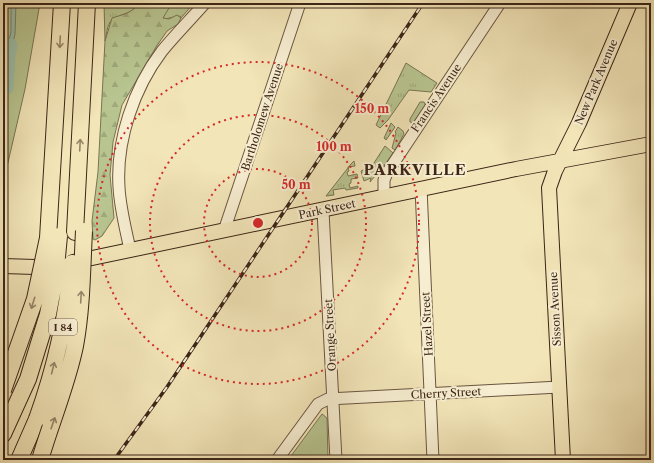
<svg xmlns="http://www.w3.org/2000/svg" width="654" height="463" viewBox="0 0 654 463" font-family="'Libre Caslon Text',serif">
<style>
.grass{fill:url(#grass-tufts);stroke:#7a7554}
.forest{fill:url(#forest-firs);stroke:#7a7554}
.park{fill:#b8c590;stroke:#7a7554}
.garden{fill:url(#garden-dots);stroke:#7a7554}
.water{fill:url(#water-ripples);stroke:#76826f}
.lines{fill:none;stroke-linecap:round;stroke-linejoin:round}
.river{stroke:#9cc0aa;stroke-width:13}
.minor-casing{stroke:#6a553f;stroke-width:13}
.major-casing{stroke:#3c2517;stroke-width:16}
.highway-casing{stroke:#3c2517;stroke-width:18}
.minor{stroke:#f7eed1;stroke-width:11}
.major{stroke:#f2e5b8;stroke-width:14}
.highway{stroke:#f2e5b8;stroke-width:16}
.rail-casing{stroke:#3c2517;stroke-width:3.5}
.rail{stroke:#f7eed1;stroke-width:2;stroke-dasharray:6;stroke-linecap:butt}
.highway-bridge-casing{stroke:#3c2517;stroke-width:18;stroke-linecap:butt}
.highway-bridge{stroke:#f2e5b8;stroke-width:16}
.oneway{stroke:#978568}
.ring{fill:none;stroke:#d62828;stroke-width:2;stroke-dasharray:2 4}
.labels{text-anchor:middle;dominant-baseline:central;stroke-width:4;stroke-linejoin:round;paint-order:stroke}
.shield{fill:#f7eed1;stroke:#74614f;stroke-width:1}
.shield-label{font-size:10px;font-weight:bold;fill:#3c2517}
.street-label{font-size:11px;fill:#3c2517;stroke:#f7eed1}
.district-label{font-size:15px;font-weight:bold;letter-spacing:1px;fill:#3c2517;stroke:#f7eed1}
.centre{fill:#d62828;stroke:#f7eed1;stroke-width:2}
.ring-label{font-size:12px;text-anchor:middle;font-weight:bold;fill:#d62828;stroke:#f7eed1;stroke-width:4;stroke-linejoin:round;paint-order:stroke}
</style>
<defs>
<pattern id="grass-tufts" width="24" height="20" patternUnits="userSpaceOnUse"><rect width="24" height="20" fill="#b8c590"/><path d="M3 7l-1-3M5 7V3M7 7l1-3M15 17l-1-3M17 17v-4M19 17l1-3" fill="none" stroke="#9fa97b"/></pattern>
<pattern id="forest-firs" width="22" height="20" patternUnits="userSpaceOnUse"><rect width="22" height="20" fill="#b8c590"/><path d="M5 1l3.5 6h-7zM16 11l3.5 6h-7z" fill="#9fa97b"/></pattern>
<pattern id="garden-dots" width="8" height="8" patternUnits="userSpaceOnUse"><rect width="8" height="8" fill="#b8c590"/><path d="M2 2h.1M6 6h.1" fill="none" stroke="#9fa97b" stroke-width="1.8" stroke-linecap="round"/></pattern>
<pattern id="water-ripples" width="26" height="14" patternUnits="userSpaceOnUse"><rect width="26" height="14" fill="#9cc0aa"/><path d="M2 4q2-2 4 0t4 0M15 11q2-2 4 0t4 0" fill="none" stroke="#809c89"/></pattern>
</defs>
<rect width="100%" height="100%" fill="#f2e5b8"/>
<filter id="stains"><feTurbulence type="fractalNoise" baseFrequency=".005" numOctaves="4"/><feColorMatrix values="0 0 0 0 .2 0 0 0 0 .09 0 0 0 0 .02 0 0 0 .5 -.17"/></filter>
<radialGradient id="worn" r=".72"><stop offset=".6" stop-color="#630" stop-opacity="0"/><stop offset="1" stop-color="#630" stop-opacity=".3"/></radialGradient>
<path class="grass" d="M104,3H138C133,16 116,13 110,22C107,27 106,36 105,41Z
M172,3H194L181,18L180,16L164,19L163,15Z
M406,63L437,83L431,92L409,90L388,120L380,128L376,125Z
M420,102H424L426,106L413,123L410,122V119Z
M398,127L403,131L404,134L395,150L392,148L396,133L395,132Z
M385,146L393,153L383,167L377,164V167H380V170L370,182L371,178L364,181L361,171L372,166Z
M354,161L355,166L348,167L349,171L347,172L348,176L357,174L358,178L351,179V183L349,184L350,188L358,186V188L346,190L345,188L333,190L334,195L326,196L351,164Z"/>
<path class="forest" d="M138,3H172L163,18L169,19L177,15L181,18L178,24L167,31L156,47L122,105L113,142L110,175L114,218L102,236L95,240L93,239L92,221L98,172L105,41L112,18C121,15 134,13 138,3Z"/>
<path class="park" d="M3,3H40L25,89L3,184Z
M322,414L327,418L328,460H288Z"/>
<path class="garden" d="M391,123L395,127L386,140L384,138Z"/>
<path class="water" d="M11,3H16L15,34L8,62L4,61L11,32Z"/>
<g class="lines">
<path class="river" d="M7,88L9,56L11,45"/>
<defs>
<path id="minor" d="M421,188L433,460
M384,197V180L387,173L500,3
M323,211L336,460
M224,231L300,3
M130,250C126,230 120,208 119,187C116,140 134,88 162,51C176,34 191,19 205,3
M277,460L318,404L328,399L559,387"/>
<path id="major" d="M73,262L516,169L651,144
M3,266L35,267L53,265
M563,460L549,188L555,171L579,123L630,3"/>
<path id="highway" d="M75,232L87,3
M48,238L62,3
M3,434L28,379L48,314
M19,460L37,419"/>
</defs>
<use href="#minor" class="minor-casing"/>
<use href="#major" class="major-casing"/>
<use href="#highway" class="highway-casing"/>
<use href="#minor" class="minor"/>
<use href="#major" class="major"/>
<use href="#highway" class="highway"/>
<defs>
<path id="rail" d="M114,460L167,387L423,3"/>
</defs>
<use href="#rail" class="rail-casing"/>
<use href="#rail" class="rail"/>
<defs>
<path id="highway-bridge" d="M48,314L55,278L59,236
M3,390L35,299L48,238
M37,419C55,369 67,316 72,263
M40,460C51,422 67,385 75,346C82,308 82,269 84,231"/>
</defs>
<use href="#highway-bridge" class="highway-bridge-casing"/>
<use href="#highway-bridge" class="highway-bridge"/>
</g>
<defs><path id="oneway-shaft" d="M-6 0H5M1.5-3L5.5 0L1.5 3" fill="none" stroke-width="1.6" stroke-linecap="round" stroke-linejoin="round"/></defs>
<g class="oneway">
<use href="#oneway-shaft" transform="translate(60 42) rotate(93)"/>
<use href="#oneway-shaft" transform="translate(80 145) rotate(-87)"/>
<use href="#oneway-shaft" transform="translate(81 297) rotate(-87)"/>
<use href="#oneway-shaft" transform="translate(33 303) rotate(107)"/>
<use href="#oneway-shaft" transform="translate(53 368) rotate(-76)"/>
<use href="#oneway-shaft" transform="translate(53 423) rotate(-71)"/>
</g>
<g class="ring">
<circle cx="258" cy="223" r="54"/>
<circle cx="258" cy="223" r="108"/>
<circle cx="258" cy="223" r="161"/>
</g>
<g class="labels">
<rect class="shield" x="49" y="319" width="28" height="16" rx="3"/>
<g class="shield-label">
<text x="63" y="327">I 84</text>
</g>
<g class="street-label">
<text transform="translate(596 82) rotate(-67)">New Park Avenue</text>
<text transform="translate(436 98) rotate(-56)">Francis Avenue</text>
<text transform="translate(262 117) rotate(-72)">Bartholomew Avenue</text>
<text transform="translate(327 209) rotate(-12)">Park Street</text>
<text transform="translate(555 309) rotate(-93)">Sisson Avenue</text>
<text transform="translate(427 324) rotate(-93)">Hazel Street</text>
<text transform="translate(330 335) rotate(-93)">Orange Street</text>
<text transform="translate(446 393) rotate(-3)">Cherry Street</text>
</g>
<g class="district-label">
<text x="415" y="169">PARKVILLE</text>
</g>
</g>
<circle cx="258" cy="223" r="6" class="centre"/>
<g class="ring-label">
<text x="372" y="113">150 m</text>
<text x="334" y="151">100 m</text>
<text x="296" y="189">50 m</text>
</g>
<rect width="654" height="463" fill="none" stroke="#f2e5b8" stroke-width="16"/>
<rect x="4" y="4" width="646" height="455" fill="none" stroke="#3c2517" stroke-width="2"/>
<rect x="8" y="8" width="638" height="447" fill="none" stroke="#3c2517"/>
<rect width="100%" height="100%" filter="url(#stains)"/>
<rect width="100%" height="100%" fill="url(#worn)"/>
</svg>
